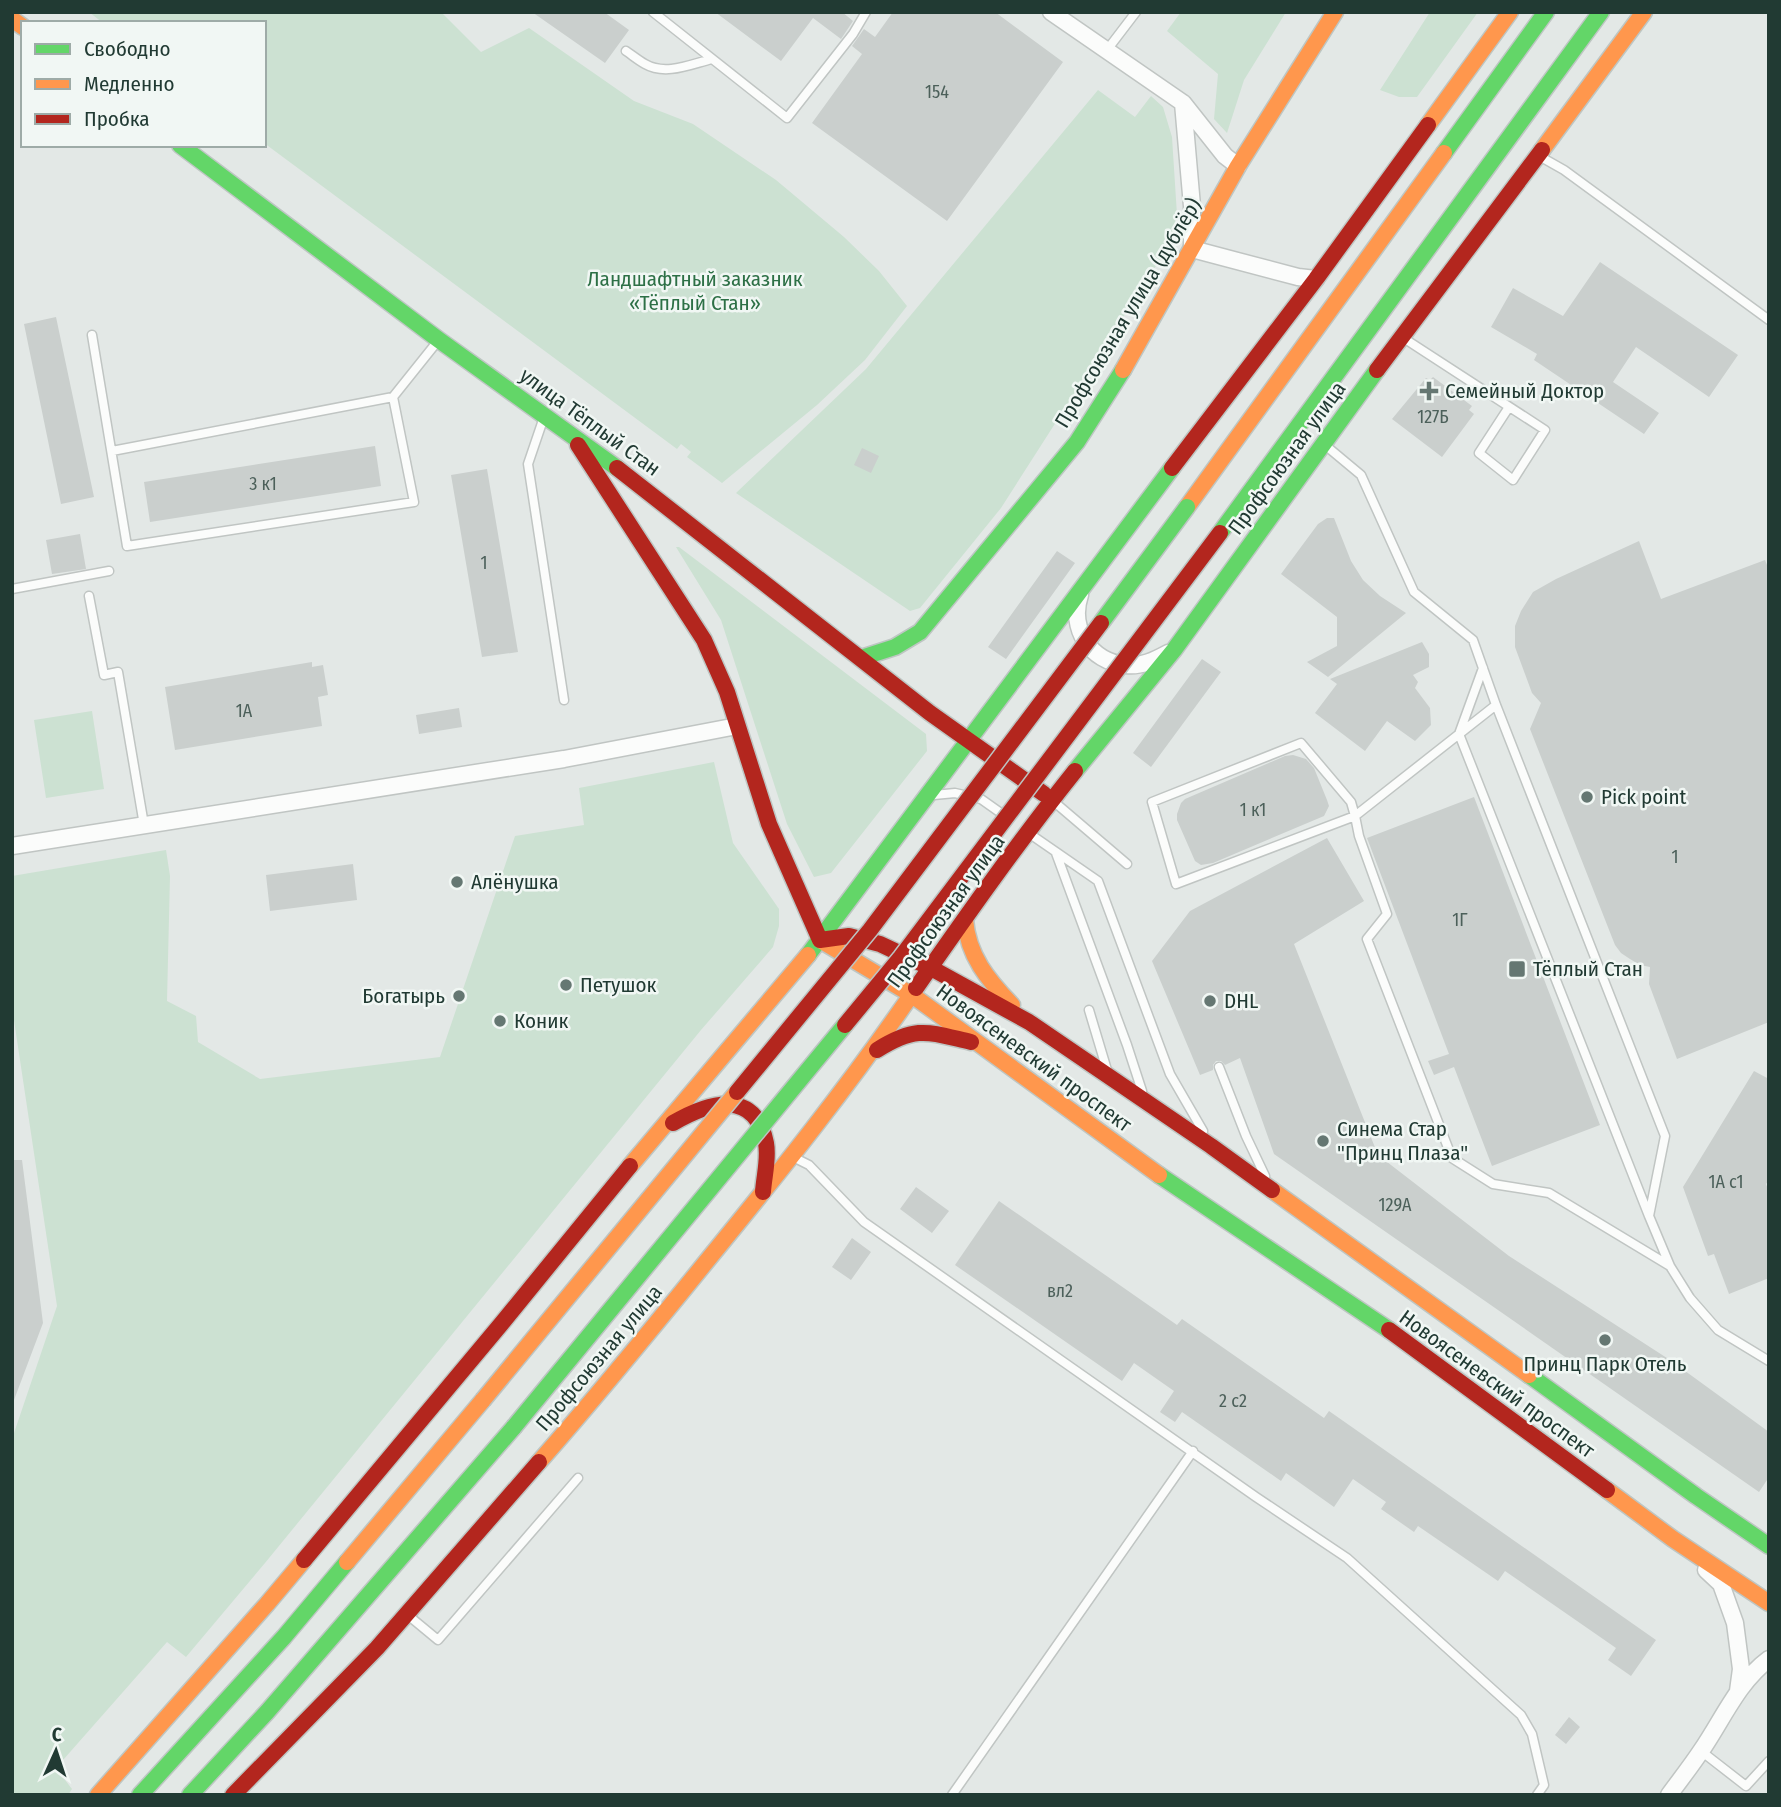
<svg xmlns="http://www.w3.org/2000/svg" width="1781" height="1807" viewBox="0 0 1781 1807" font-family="'Fira Sans Condensed',sans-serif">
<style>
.green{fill:#cce1d2}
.building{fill:#cacfcd}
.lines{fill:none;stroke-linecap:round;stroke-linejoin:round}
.lane-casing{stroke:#c0c5c3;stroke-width:11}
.street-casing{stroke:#c0c5c3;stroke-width:19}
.fast-casing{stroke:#bec6c3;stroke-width:19}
.slow-casing{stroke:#bec6c3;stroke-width:19}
.jam-casing{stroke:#bec6c3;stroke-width:19}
.lane{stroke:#fbfcfb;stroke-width:8}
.street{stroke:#fbfcfb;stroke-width:16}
.fast{stroke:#63d668;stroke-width:16}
.slow{stroke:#ff974d;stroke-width:16}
.jam{stroke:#b3261e;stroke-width:16}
.fast-bridge-casing{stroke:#bcc4c2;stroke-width:19;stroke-linecap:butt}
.slow-bridge-casing{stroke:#bcc4c2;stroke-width:19;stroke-linecap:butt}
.jam-bridge-casing{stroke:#bcc4c2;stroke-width:19;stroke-linecap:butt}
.fast-bridge{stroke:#63d668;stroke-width:16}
.slow-bridge{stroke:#ff974d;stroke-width:16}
.jam-bridge{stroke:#b3261e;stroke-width:16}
.poi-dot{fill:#657772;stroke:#f1f7f4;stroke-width:2.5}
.labels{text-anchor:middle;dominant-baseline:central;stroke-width:5;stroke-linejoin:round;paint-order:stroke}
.number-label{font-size:18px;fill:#4c605a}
.park-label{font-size:21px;fill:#2d7046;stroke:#f1f7f4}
.street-label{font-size:21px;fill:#213a33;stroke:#f1f7f4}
.poi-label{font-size:21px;fill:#213a33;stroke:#f1f7f4;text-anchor:start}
</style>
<rect width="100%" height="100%" fill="#e3e8e6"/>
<path class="green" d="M89,12H441L481,52L529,28L634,101L693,124L776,180L844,237L879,271L907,306L865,360L817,405L722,483L687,457L691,452L681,444L677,449L264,143V23H103Z
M1181,12H1286L1244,80L1227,133L1214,119L1218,74L1167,31Z
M1430,12H1478L1417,97H1399L1380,90Z
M1098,90L1135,117L1151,96L1163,107L1172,137L1177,215L1170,244L1001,508L920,608L910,611L736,493L866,369Z
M676,547H679L926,734L927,751L831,873L814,877L787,824L721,620Z
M92,711L104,789L46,798L34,720Z
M714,762L733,843L779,909V926L773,947L701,1030L265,1563L186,1657L167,1642L56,1768L72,1789L68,1795H12V1439L57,1306L12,1007V876L166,850L170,876L167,1001L196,1016L198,1042L260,1079L440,1057L515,836L584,825L579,788Z"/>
<path class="building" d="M532,12H604L629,30L605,63Z
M715,12H842L853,21L841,39L813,18L781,61Z
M893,12H995L1063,62L947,221L812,123L862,54L852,46L864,29L875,37Z
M1600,262L1738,355L1709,397L1636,347L1613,382L1659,413L1644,434L1534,360L1537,354L1491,327L1513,288L1563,316Z
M56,317L94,497L61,504L24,324Z
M1433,377L1472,406L1469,410L1474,414L1442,457L1392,419L1426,378L1430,380Z
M375,446L381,486L150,522L144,482Z
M862,448L879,456L871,473L854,465Z
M487,469L518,652L482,657L451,475Z
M1327,518H1334L1351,561L1363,580L1380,596L1406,613L1328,677L1307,662L1337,646V617L1281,574L1318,524Z
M80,534L86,569L52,574L46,540Z
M1639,541L1661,599L1765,560L1769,570V1022L1677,1059L1649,984L1650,967L1640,965L1630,959L1621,953L1615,945L1530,729L1541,703L1532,693L1515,647V626L1521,611L1533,592L1556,579Z
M1057,551L1075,563L1006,659L988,647Z
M1422,642L1429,654V667L1413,675L1418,682L1415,688L1430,708L1431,725L1415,741L1387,721L1365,751L1315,713L1337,684L1330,679Z
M1202,659L1221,672L1151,767L1133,753Z
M312,662V667L323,665L328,695L318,697L322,726L175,750L165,687Z
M459,708L462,727L419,734L416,715Z
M1293,755L1306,759L1314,768L1327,800L1329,806L1324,816L1213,863L1201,865L1195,861L1177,820V814L1181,803L1185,799L1285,756Z
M1474,797L1600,1125L1492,1166L1454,1067L1434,1075L1428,1061L1449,1054L1367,838Z
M1327,838L1364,901L1294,944L1378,1155L1509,1256L1670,1360L1769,1432V1477L1759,1492L1274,1154L1240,1058L1225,1065L1221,1061H1216L1213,1065V1070L1200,1075L1152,961L1190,911Z
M353,864L357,900L270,911L266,875Z
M1754,1071L1769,1079V1180L1766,1184L1769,1192V1278L1729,1294L1714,1254L1708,1256L1683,1187Z
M12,1160H22L43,1323L14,1400H12Z
M916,1187L949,1211L932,1233L900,1209Z
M999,1201L1177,1325L1182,1319L1324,1418L1329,1411L1656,1640L1631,1676L1608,1660L1616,1648L1505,1571L1498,1581L1418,1526L1414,1532L1381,1509L1386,1502L1353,1479L1334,1507L1286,1473L1281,1481L1182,1412L1175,1422L1160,1412L1174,1391L1134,1363L1122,1381L955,1265Z
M852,1238L871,1252L851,1280L832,1267Z
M1569,1717L1580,1727L1566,1744L1555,1735Z"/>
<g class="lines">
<defs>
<path id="lane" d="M653,12L787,118L853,34L866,12
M1107,50L1136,12
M626,51C632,55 638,60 645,64C666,76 691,64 712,59
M1541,157L1564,170L1769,320
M92,335L127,546L414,502L393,397L112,451
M1405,339L1545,430L1513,480L1479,453L1509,407
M393,397L437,342
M544,417L528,464L564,700
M1325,445L1361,475L1414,592L1473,640L1496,705L1665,1136L1649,1216L1670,1266L1549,1193L1493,1184L1452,1158L1367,939L1387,914L1359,836L1355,816L1496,705
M12,589L109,571
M89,596L104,675L118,672L144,825
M1483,668L1459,734L1649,1216
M1301,743L1351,802L1355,816L1176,884L1152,802Z
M934,795L955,793L981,799L1005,816
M1052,800L1127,864
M1030,834L1098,881L1170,1074L1203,1131
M1056,853L1127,1045L1142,1091
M1089,1010L1107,1070
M1219,1067L1246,1136L1265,1176
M795,1158L809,1165L864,1222L1256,1497L1347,1558L1521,1715L1532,1734L1544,1785L1537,1795
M1670,1266L1690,1298L1718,1330L1769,1361
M409,1616L438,1640L578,1478
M1701,1751L1746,1786L1769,1761
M952,1795L1193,1451"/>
<path id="street" d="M1051,12L1183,103L1225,156L1238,166
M1183,103L1192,206V249L1298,277L1316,279
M1080,595C1069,628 1090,662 1126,665C1141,667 1155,660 1168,653
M12,846L564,759L737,726
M1706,1570L1721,1584L1735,1623L1741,1669L1738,1691
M1669,1795C1680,1780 1691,1766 1701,1751C1723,1719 1738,1682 1769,1659"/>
<path id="fast" d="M180,145L439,340L617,468
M1444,153L1546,12
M1220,533L1601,12
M861,658L895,647L920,632L1077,442L1123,370
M1075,771L1174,650L1377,370
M808,955L1172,468
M1159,1175L1389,1330
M1529,1375L1696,1496L1769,1546
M140,1795L284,1637L347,1562
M190,1795L267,1712L514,1427"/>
<path id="slow" d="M12,19L23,27
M1428,125L1510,12
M1542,150L1644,12
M1123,370L1238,166L1335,12
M1187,507L1444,153
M965,920C968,956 988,980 1012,1005
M820,940L912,995L1159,1175
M630,1166L808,955
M1272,1190L1529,1375
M539,1462C596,1397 651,1330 706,1262C779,1173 851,1083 916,988
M1607,1490L1673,1539L1769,1603
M347,1562L483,1400
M98,1795L267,1604L304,1560"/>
<path id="jam" d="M1377,370L1542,150
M578,445L704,640L727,692L769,824L820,940
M617,468L930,713L1044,794
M1172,468L1316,279L1428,125
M820,940L849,936L880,944L931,968L1029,1022L1211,1146L1272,1190
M916,988C967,915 1019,841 1075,771
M877,1050C917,1025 928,1032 971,1042
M673,1123C709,1102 755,1088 766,1143C769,1159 764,1176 763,1192
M1389,1330L1607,1490
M304,1560L502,1323L630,1166
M233,1795L377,1648L539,1462"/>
</defs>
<use href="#lane" class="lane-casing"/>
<use href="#street" class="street-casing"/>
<use href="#fast" class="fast-casing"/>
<use href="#slow" class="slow-casing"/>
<use href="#jam" class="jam-casing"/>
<use href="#lane" class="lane"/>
<use href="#street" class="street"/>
<use href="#fast" class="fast"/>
<use href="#slow" class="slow"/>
<use href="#jam" class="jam"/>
<defs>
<path id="fast-bridge" d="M1101,623L1187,507
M514,1427L845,1025"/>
<path id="slow-bridge" d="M483,1400L737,1092"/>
<path id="jam-bridge" d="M845,1025L901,957L1220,533
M737,1092L870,930L1101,623"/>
</defs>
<use href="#fast-bridge" class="fast-bridge-casing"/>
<use href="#slow-bridge" class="slow-bridge-casing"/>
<use href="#jam-bridge" class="jam-bridge-casing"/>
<use href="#fast-bridge" class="fast-bridge"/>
<use href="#slow-bridge" class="slow-bridge"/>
<use href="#jam-bridge" class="jam-bridge"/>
</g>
<g class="poi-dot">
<path d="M1425.5 380.5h7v7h7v7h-7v7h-7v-7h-7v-7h7z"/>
<circle cx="1587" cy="797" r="7"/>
<circle cx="457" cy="882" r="7"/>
<rect x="1508" y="960" width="18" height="18" rx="3.5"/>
<circle cx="566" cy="985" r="7"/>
<circle cx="459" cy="996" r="7"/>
<circle cx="1210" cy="1001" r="7"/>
<circle cx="500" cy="1021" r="7"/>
<circle cx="1323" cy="1141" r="7"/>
<circle cx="1605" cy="1340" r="7"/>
</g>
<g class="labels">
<g class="number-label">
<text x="937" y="92">154</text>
<text x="1433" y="417">127Б</text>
<text x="263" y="484">3 к1</text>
<text x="484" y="563">1</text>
<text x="244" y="711">1А</text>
<text x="1253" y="810">1 к1</text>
<text x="1675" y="857">1</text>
<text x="1460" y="920">1Г</text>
<text x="1726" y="1182">1А с1</text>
<text x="1395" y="1205">129А</text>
<text x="1060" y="1291">вл2</text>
<text x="1233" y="1401">2 с2</text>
</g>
<g class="park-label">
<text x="695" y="279">Ландшафтный заказник<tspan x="695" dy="24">«Тёплый Стан»</tspan></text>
</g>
<g class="street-label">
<text transform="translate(1128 313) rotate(-59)">Профсоюзная улица (дублёр)</text>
<text transform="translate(590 422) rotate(36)">улица Тёплый Стан</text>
<text transform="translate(1287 458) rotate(-54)">Профсоюзная улица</text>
<text transform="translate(946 911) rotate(-54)">Профсоюзная улица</text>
<text transform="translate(1034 1058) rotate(36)">Новоясеневский проспект</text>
<text transform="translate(599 1358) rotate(-50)">Профсоюзная улица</text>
<text transform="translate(1497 1384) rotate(36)">Новоясеневский проспект</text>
</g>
<g class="poi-label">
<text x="1445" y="391">Семейный Доктор</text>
<text x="1601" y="797">Pick point</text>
<text x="471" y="882">Алёнушка</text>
<text x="1533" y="969">Тёплый Стан</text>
<text x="580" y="985">Петушок</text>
<text x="445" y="996" text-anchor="end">Богатырь</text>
<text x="1224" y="1001">DHL</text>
<text x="514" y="1021">Коник</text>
<text x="1337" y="1129">Синема Стар<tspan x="1337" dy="24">"Принц Плаза"</tspan></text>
<text x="1605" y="1364" text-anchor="middle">Принц Парк Отель</text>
</g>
</g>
<rect width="1781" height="1807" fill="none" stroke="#213a33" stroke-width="28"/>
<rect x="21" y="21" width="245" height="126" fill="#f1f7f4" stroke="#9eaba7" stroke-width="2"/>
<rect x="35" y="44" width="35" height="10" fill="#63d668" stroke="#9eaba7" stroke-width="2"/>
<text x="84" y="56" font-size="21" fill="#213a33">Свободно</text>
<rect x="35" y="79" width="35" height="10" fill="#ff974d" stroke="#9eaba7" stroke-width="2"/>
<text x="84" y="91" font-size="21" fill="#213a33">Медленно</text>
<rect x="35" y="114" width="35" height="10" fill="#b3261e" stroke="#9eaba7" stroke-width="2"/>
<text x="84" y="126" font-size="21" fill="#213a33">Пробка</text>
<g transform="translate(56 1751) rotate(3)" stroke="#f1f7f4" stroke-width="5" paint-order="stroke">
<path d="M0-5L12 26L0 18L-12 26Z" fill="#213a33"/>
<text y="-10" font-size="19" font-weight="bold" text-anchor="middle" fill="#213a33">С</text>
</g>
</svg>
